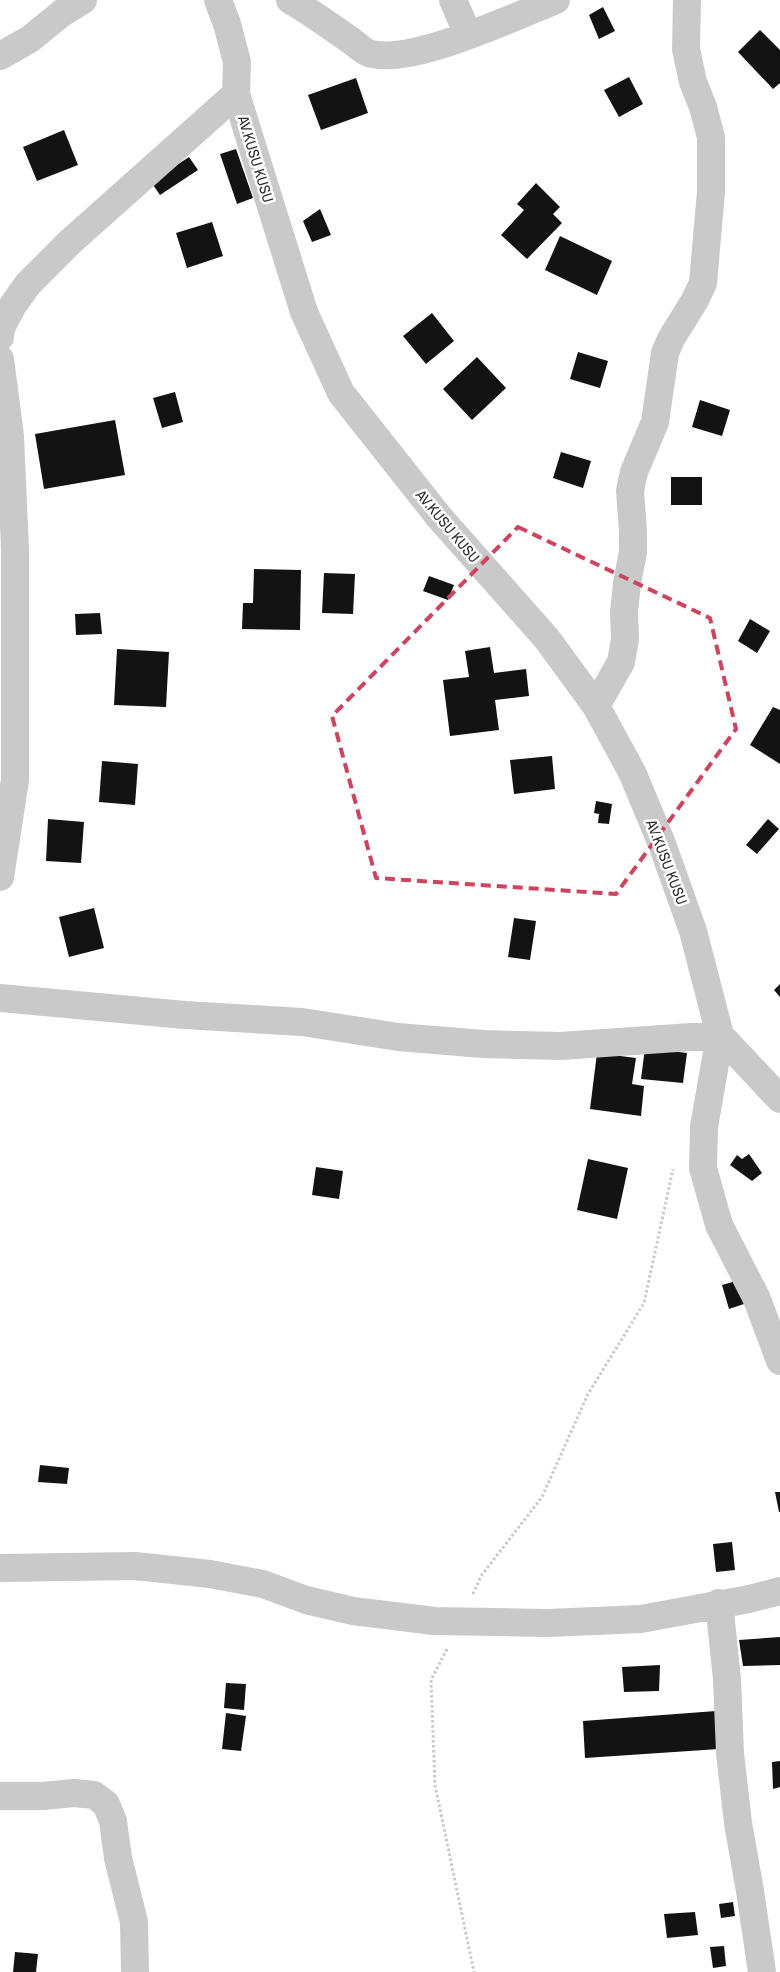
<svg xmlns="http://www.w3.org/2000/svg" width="780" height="1972" viewBox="0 0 780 1972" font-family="'Archivo Narrow',sans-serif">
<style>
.building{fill:#131313}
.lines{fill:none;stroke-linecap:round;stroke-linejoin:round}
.path{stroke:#c9c9c9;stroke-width:3;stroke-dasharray:2.5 2.5;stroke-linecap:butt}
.minor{stroke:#c9c9c9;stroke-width:28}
.marked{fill:none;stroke:#ce435e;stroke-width:4;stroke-dasharray:10 6;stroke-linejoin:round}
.labels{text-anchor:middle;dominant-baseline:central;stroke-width:5;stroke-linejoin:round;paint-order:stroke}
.street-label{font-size:15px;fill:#2c2c2c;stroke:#fff}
</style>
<rect width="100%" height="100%" fill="#fff"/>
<path class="building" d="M603,7L615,31L599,39L589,15Z
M760,30L780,50V83L773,89L738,52Z
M629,77L643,104L619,117L604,90Z
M356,78L368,113L321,130L308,95Z
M64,130L78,165L37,181L23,147Z
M236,149L253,198L237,204L220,154Z
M189,157L198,170L160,195L151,182Z
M536,183L560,207L553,214L562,223L527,259L501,235L524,210L517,204Z
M320,209L331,235L312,242L303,221Z
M212,222L223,256L187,268L176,233Z
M560,236L612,261L597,295L545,270Z
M432,313L454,341L426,364L403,336Z
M578,352L608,361L600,388L570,379Z
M477,357L506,388L472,420L443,389Z
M175,392L183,422L162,428L153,398Z
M700,400L730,410L722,436L692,427Z
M115,420L125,475L44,489L35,434Z
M561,452L591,461L583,488L553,478Z
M671,477H702V505H671Z
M254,569L301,570L300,630L242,629L243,603H253Z
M324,573L355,574L353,614L322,613Z
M429,576L454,585L448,600L423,591Z
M100,613L102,634L76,635L75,614Z
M750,619L770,631L757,653L738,641Z
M490,647L494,673L526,669L529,696L495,700L499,730L450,736L443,680L469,677L465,651Z
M117,649L169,652L166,707L114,705Z
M773,707L780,710V764L750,745Z
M552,756L555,789L514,794L510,760Z
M102,761L138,764L135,805L99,802Z
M596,801L612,804L609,824L598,823L599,814L594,813Z
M48,819L84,822L81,863L46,861Z
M768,819L779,829L757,854L746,845Z
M94,908L104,948L69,957L59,917Z
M514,918L536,921L530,960L508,957Z
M780,984V997L774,990Z
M645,1048L687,1053L683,1083L641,1079Z
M597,1053L636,1058L632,1084L644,1086L641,1116L590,1109Z
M749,1154L762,1173L752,1181L730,1165L737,1155L742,1159Z
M588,1159L628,1168L617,1219L577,1210Z
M316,1167L343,1171L339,1199L312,1195Z
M736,1281L744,1304L729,1309L722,1285Z
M40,1465L69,1468L67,1484L38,1482Z
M775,1492H780V1512H779Z
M732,1542L735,1570L716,1572L713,1544Z
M780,1637V1665L743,1666L739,1640Z
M660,1665L659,1691L624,1692L622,1667Z
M226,1683L246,1684L244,1710L224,1708Z
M716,1711L719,1749L585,1758L583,1721Z
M226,1713L246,1716L241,1751L222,1749Z
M780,1761V1787L773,1789L772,1762Z
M733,1902L735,1916L721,1918L719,1904Z
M695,1912L698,1935L667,1938L664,1914Z
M724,1946L726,1966L713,1968L710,1947Z
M15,1952L38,1954L36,1972H13Z"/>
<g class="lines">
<path class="path" d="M473,1594L481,1576L542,1497L588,1394L644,1303L673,1169
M447,1649L431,1680L435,1785L474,1972"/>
<path class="minor" d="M218,0L227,24L237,62L236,94L304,312L341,393L439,517L547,639L596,706L632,772L662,844L693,931L720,1035L704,1127L703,1168L719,1225L757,1299L780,1361
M290,0C311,12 330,26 350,40C356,44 365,53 372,54C414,64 514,17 556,0
M453,0L468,35
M0,56L30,39L62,13L83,0
M0,337L1,328L13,305L28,284L70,242L236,94
M0,359L10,436L15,548V780L0,877
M596,706L621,662L625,639L624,612L627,583L633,552V531L630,491L634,472L655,422L665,353L671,339L695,300L703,283L711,192V137L703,107L693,82L686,49L687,0
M0,998L185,1015L302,1022L398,1037L483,1044L561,1046L720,1035L780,1099
M0,1568L135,1566L210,1574L263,1584L306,1600L353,1611L434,1621L548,1623L641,1619L749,1599L780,1591
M719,1603L727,1679L730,1753L738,1823L750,1891L762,1972
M0,1796H43L74,1793L94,1795L106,1804L113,1821L118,1858L134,1922L135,1972"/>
</g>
<path class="marked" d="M518,527L710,618L736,729L616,894L376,878L332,716Z"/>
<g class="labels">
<g class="street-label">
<text transform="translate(256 159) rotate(73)">AV.KUSU KUSU</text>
<text transform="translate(448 526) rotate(50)">AV.KUSU KUSU</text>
<text transform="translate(667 862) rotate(69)">AV.KUSU KUSU</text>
</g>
</g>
</svg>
